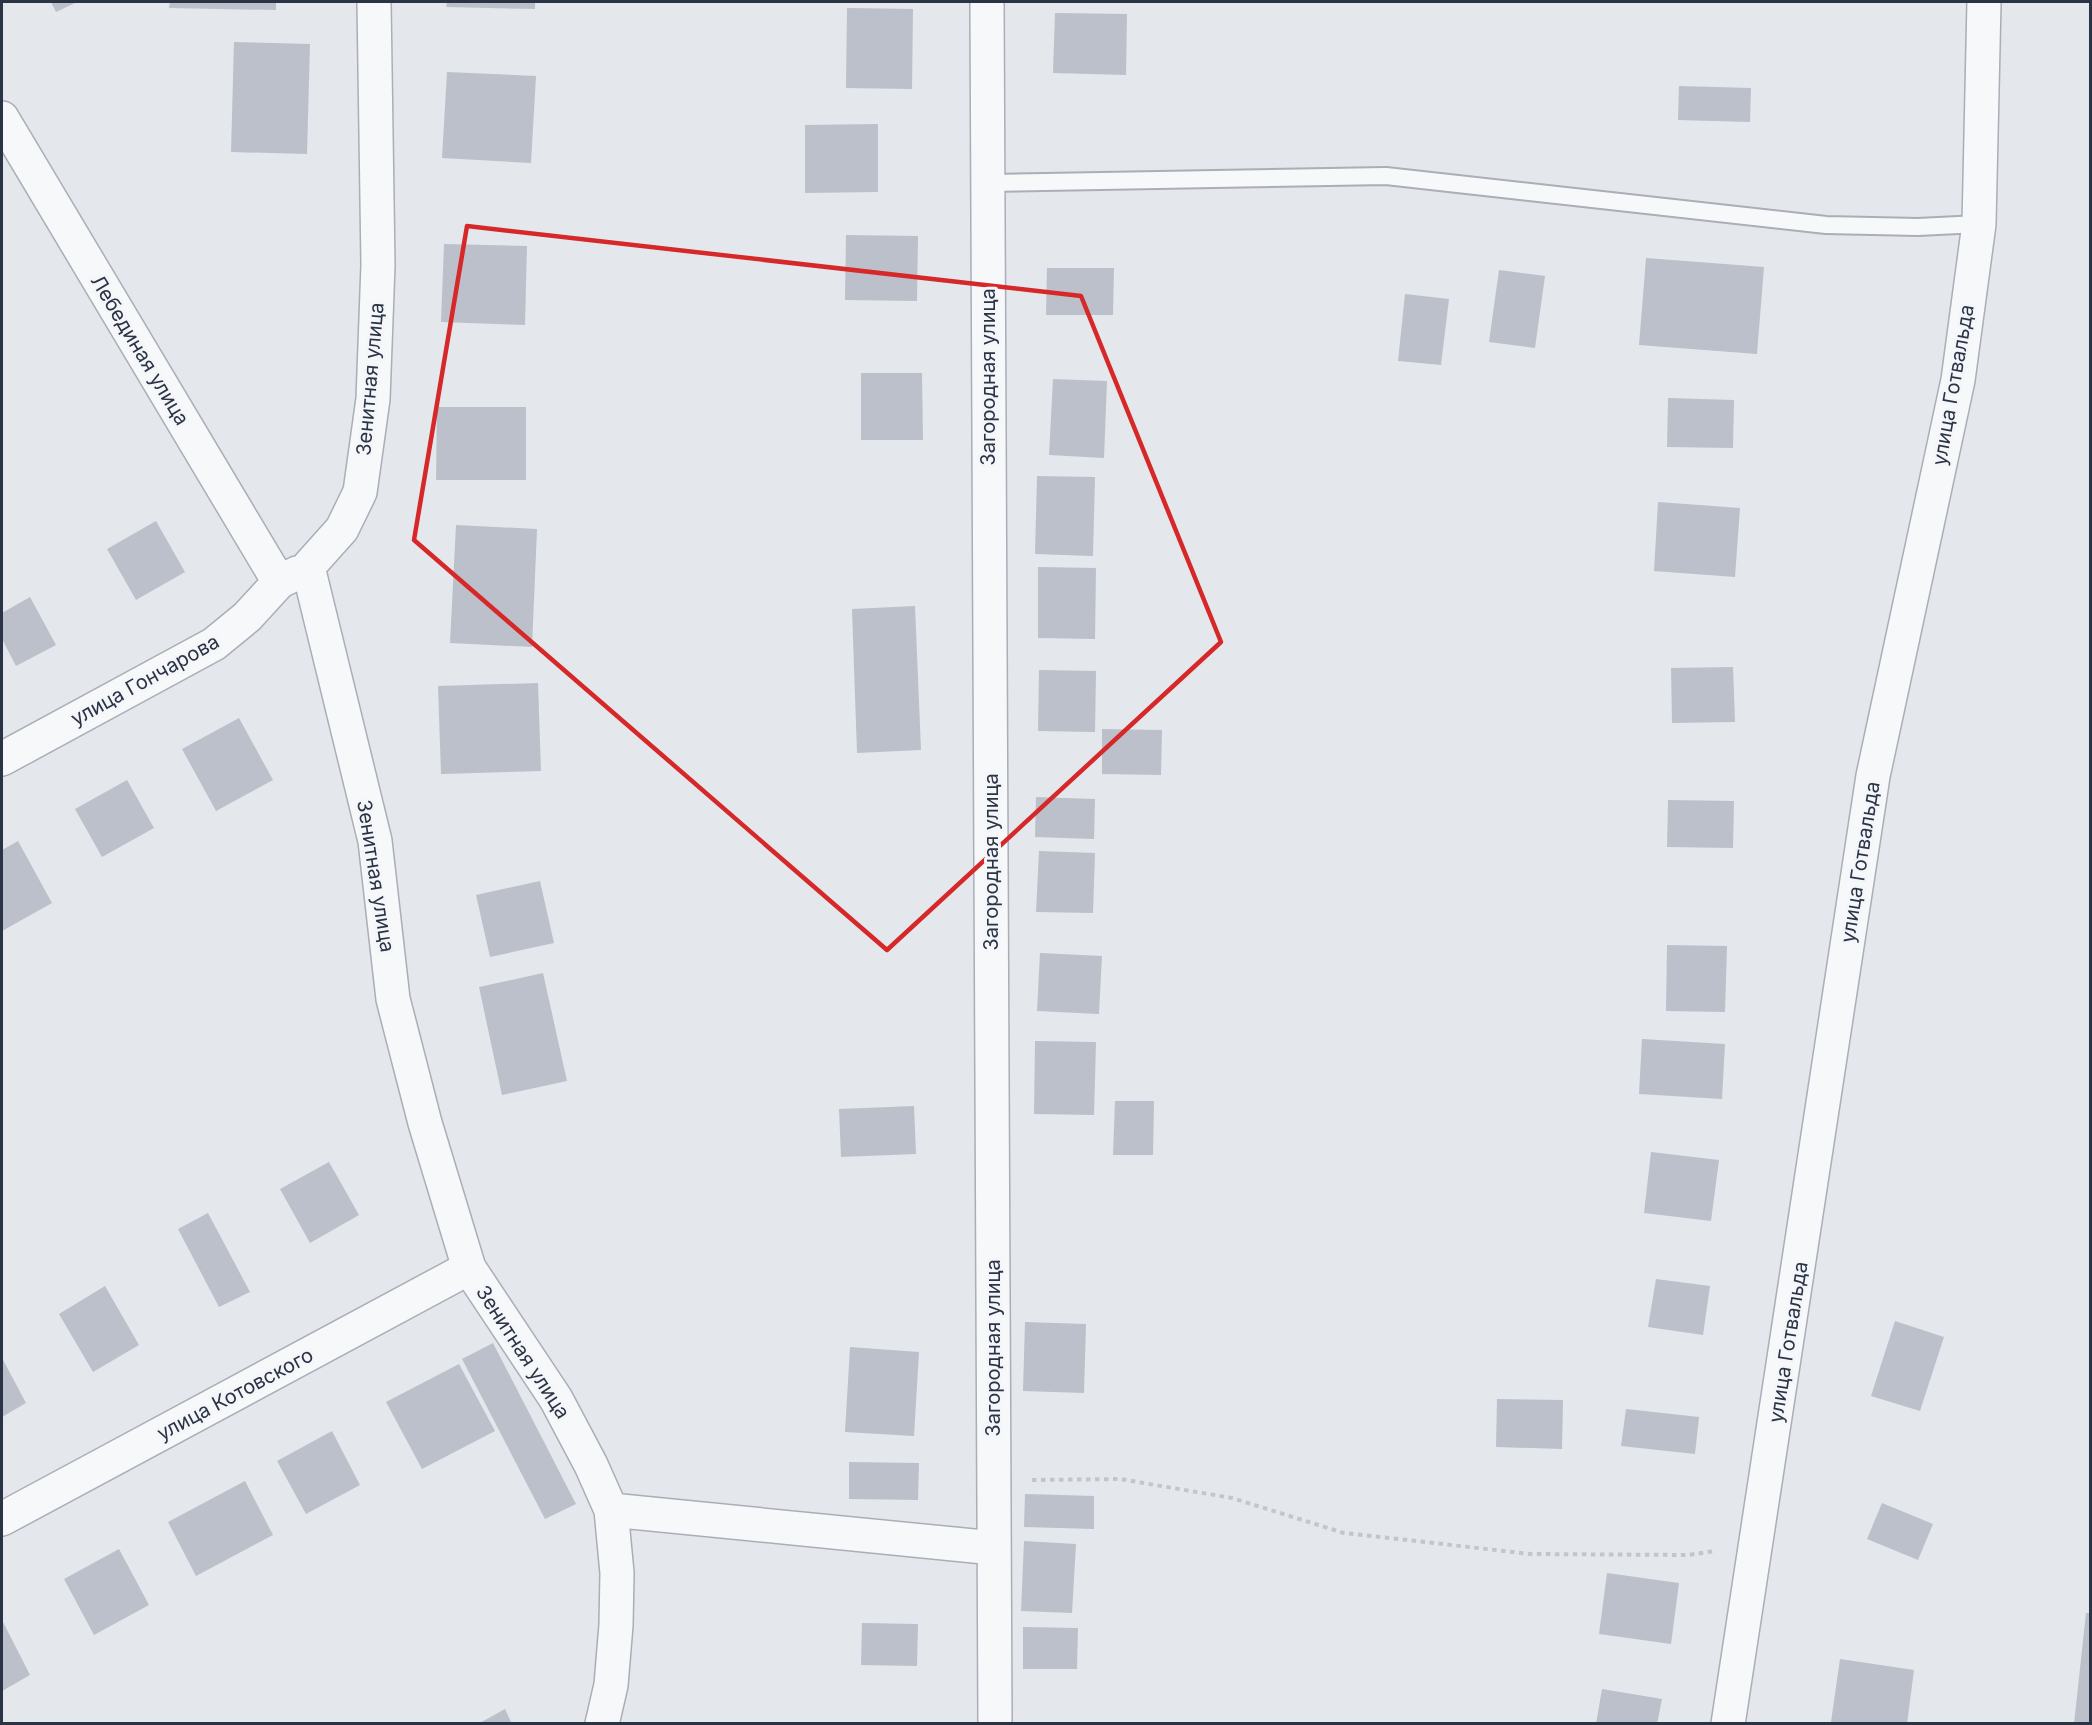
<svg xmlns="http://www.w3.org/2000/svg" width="2092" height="1725" viewBox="0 0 2092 1725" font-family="Inter,sans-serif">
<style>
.building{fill:#bbc0ca}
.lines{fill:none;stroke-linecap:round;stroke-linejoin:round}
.service-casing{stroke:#a9aeb7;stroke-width:20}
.minor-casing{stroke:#a9aeb7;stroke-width:36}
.path{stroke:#c2c5cb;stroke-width:4;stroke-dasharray:4.5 4.5;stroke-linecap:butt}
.service{stroke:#f7f8fa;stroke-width:16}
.minor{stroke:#f7f8fa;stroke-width:33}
.marked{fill:none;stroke:#d62828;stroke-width:4.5;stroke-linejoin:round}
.labels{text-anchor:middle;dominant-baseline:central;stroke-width:6;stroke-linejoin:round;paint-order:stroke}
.street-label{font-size:20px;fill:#2b3445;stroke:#f4f6f9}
</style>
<rect width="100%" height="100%" fill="#e4e7ec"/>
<path class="building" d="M51,2H77L56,12Z
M170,2H276V10L169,8Z
M447,2H535V9L446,7Z
M847,8L913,9L912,89L846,88Z
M1055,13L1127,14L1126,75L1053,73Z
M234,42L310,44L307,154L231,152Z
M447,72L536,76L531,163L442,158Z
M1679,86L1751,88L1750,122L1678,120Z
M878,124V192L805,193V125Z
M846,235L918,236L917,301L845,300Z
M444,244L527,246L525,325L441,322Z
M1646,258L1764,267L1757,354L1639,345Z
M1047,268H1114L1113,315H1046Z
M1499,270L1545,276L1535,348L1489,342Z
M1405,294L1449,299L1441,365L1398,361Z
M861,373H922L923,440H861Z
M1053,379L1107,381L1104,458L1049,455Z
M1668,398L1734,400L1733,448L1667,447Z
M437,407H526V480H436Z
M1037,476L1095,477L1093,556L1035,554Z
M1658,502L1740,508L1735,577L1654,571Z
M156,521L185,572L136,600L107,549Z
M456,525L537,529L532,647L450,643Z
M1038,567L1096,568L1095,639L1038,638Z
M30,597L56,645L16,666L2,639V613Z
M915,606L921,750L857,753L852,609Z
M1733,667L1735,722L1672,723L1671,668Z
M1039,670L1096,671L1095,732L1038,731Z
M538,683L541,771L441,774L438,686Z
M239,718L273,780L216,811L182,749Z
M1102,729L1162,730L1161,775L1102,774Z
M127,780L154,828L102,857L75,809Z
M1036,797L1095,799L1094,839L1035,837Z
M1668,800L1734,801L1733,848L1667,847Z
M18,841L52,903L2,931V850Z
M1039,851L1095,853L1093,913L1036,912Z
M540,881L554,943L490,957L476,895Z
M1667,945L1727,946L1725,1012L1666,1011Z
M1040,953L1102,956L1099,1014L1037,1011Z
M543,973L567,1081L502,1095L479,987Z
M1642,1039L1725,1044L1722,1099L1639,1094Z
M1035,1041L1096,1042L1094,1115L1034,1114Z
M1115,1101H1154L1153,1155H1113Z
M914,1106L916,1154L841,1157L839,1109Z
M1651,1152L1719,1160L1711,1221L1644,1213Z
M329,1162L359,1215L310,1243L280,1189Z
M208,1213L250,1292L219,1307L178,1229Z
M1656,1279L1710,1286L1703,1335L1648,1327Z
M105,1286L139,1345L93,1372L59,1314Z
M1895,1321L1944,1337L1920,1411L1871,1396Z
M1025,1322L1086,1324L1084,1393L1023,1391Z
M493,1343L576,1504L545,1519L462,1359Z
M850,1347L919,1352L914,1436L845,1432Z
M2,1358L26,1403L2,1417Z
M459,1364L495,1431L422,1469L386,1402Z
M1497,1399L1563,1400L1562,1449L1496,1447Z
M1626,1409L1699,1417L1695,1454L1621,1446Z
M332,1431L360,1485L306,1514L277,1461Z
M849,1462L919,1463L918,1500L849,1499Z
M245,1481L273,1535L196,1576L168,1522Z
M1025,1494L1094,1496V1529L1024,1527Z
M1882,1503L1933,1524L1918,1560L1867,1539Z
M1024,1541L1076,1544L1072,1613L1021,1611Z
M119,1549L149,1605L94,1635L64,1579Z
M1607,1573L1679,1583L1671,1644L1599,1634Z
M2086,1613H2090V1724H2074Z
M2,1620L30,1675L2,1691Z
M862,1623L918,1624L917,1666L861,1665Z
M1023,1627L1078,1628L1077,1669H1023Z
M1840,1659L1914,1670L1907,1724L1831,1722Z
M1602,1689L1662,1699L1657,1724H1596Z
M505,1709L512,1724H478Z"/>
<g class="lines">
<defs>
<path id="service" d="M987,183L1386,176L1826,225L1918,227L1979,224"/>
<path id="minor" d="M374,2L378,265L373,399L360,492L342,529L308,567L375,841L393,999L425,1123L469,1268L556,1399L591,1465L611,1510L617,1573L616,1625L611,1685L602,1724
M987,2L995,1724
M2,118L279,582
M2,759L214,644L247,617L279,582L297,573
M611,1510L994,1548
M2,1519L469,1268
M1728,1724L1873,776L1958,380L1979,224L1984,2"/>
</defs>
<use href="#service" class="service-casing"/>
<use href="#minor" class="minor-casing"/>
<path class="path" d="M1032,1480L1120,1479L1232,1498L1344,1533L1531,1554L1688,1555L1715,1551"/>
<use href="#service" class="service"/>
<use href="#minor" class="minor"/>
</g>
<path class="marked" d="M467,226L1081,296L1221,642L887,950L414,540Z"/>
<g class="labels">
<g class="street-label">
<text transform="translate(140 350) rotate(59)">Лебединая улица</text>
<text transform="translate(988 377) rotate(-90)">Загородная улица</text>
<text transform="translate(370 379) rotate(-85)">Зенитная улица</text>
<text transform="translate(1953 385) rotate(-80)">улица Готвальда</text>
<text transform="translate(145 680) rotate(-29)">улица Гончарова</text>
<text transform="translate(991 862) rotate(-90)">Загородная улица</text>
<text transform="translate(1860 862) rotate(-81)">улица Готвальда</text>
<text transform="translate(376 876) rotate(81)">Зенитная улица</text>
<text transform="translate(1788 1342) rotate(-81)">улица Готвальда</text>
<text transform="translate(993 1348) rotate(-90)">Загородная улица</text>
<text transform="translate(523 1352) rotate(57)">Зенитная улица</text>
<text transform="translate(235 1394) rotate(-28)">улица Котовского</text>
</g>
</g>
<rect width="2092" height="1725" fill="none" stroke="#2b3445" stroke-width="6"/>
</svg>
